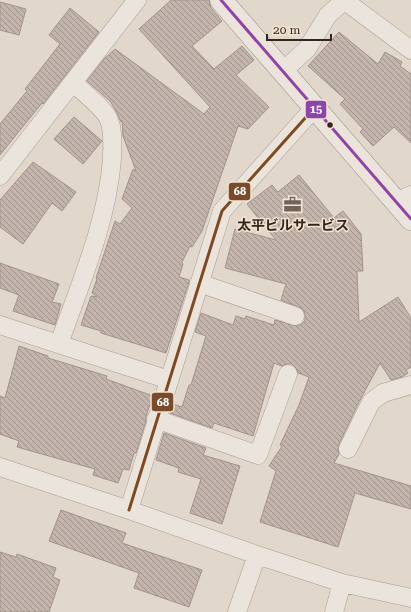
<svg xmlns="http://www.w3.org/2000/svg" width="411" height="612" viewBox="0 0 411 612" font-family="'Roboto Serif','Noto Sans JP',serif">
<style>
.building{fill:url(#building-back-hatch);stroke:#a1938b}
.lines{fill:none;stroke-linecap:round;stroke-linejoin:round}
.street-casing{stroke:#a69d95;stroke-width:19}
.secondary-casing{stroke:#968d85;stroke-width:23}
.street{stroke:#eae4dc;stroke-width:18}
.secondary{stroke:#eae4dc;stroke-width:22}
.bus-1-casing{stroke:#f3e4d1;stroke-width:6}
.bus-2-casing{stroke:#f3e4d1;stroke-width:6}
.bus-1{stroke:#8e44ad;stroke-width:3}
.bus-2{stroke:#7a4b2a;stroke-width:3}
.bus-dot{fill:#34251e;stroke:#f3e4d1;stroke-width:1.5}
.labels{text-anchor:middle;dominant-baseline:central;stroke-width:3;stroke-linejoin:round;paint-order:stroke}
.poi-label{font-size:14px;font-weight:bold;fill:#34251e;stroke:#f3e4d1}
.line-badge{stroke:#f3e4d1;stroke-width:1.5}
.badge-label{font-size:11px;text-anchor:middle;font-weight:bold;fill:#fff}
</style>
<defs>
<pattern id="building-back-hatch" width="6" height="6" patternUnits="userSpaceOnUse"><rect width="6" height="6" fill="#c4b5ac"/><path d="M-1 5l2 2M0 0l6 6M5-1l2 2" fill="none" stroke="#a0938b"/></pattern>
</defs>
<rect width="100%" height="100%" fill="#e1d7cb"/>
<path class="building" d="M171,0H209L211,8L222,21L192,46L214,69L242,46L254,60L236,75L269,107L248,129L238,126L202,231L192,247L190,246L182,262L183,264L179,277L189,280V282L166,353L101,333V331L81,325L91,296L97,297L92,293L97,279L96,278L115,221L120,224L132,208L122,199L133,169L136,171L123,136L122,120L121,122L116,111L110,101L87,81L105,58L115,49L204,114L210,107L139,29Z
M0,2L26,9L19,35L0,30Z
M70,8L99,32L43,104L42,103L0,155V124L27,91L25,89L60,44L49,35Z
M339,32L378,64L385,52L402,62L400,66L411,74V143L394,127L373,146L360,132L363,129L340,104L345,99L308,66Z
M74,117L102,141L83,164L54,139Z
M33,162L76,192L62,211L52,203L23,244L0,227V200Z
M299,175L334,218L343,211L361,234L363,271H357L359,322L398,297L411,318V367L406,370L408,373L402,377L391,380L380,363L359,402L339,444L338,449L339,454L334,463L411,486V509L355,493L338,547L260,522L276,471L269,466L282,446L280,445L299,405L309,377L298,373L296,368L292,364H287L282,366L274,363L253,436L214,423L212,428L170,413L173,404L182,407L189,385H191L206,336L195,332L201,313L233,325L236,316L245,319L246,316L274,325L275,320L297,326L302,324L305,320V314L303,309L281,300L286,284L225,268L235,229L276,240L247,204L272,185L278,192Z
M0,263L59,284L52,302L61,304L55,325L13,311L19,295L0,288Z
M19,346L48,356V358L107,376L106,379L153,396L146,416V421L136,453H134L129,470L123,469L118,483L93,475L95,469L17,447L19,441L0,434V396L5,398Z
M164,433L206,448L203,455L240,466L222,524L190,513L201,479L178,472L179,468L156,460Z
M61,510L126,533L122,543L202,570L189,607L134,588L139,573L49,541Z
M0,552L16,557L17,554L56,568L53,577L60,580L49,612H0Z"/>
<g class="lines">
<defs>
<path id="street" d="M345,1L411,50
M283,71L307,49L328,15L345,0
M0,176L137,0
M396,202L411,195
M199,283L295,316
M0,325L169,380
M59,344C80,284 107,223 112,159C112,146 114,132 109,120C105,109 82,91 73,83
M156,419L258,455L288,374
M348,449L371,402L383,393L411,385
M0,467L129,510L257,555L342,583L411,598
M129,510L222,211L315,107
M237,612L257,555
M334,612L342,583"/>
<path id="secondary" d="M221,0L411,219"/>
</defs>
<use href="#street" class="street-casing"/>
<use href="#secondary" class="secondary-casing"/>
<use href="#street" class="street"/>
<use href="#secondary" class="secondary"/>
<defs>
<path id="bus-1" d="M221,0L411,219"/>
<path id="bus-2" d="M129,510L222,211L315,107"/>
</defs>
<use href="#bus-1" class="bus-1-casing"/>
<use href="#bus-2" class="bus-2-casing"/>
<use href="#bus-1" class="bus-1"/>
<use href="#bus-2" class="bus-2"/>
</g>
<defs>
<symbol id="office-bare" viewBox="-9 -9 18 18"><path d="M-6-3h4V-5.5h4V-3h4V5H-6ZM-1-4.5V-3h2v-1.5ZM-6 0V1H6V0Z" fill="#71635b" stroke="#f3e4d1" stroke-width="2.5" paint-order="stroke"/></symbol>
</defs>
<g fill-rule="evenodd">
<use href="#office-bare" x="280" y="192" width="25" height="25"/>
</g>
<circle class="bus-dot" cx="330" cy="125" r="3.5"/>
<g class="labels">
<g class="poi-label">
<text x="293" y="225">太平ビルサービス</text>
</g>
</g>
<g class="line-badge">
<rect x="305" y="100" width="22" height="19" rx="4" fill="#8e44ad"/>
<rect x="228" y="182" width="23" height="19" rx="4" fill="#7a4b2a"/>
<rect x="151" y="392" width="23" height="20" rx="4" fill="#7a4b2a"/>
</g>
<g class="badge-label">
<text x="316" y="113">15</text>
<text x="240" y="195">68</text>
<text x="163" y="406">68</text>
</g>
<path d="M267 34v6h64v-6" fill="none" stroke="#34251e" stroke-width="2"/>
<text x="273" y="34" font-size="12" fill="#34251e" stroke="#f3e4d1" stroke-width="3" paint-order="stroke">20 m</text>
</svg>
